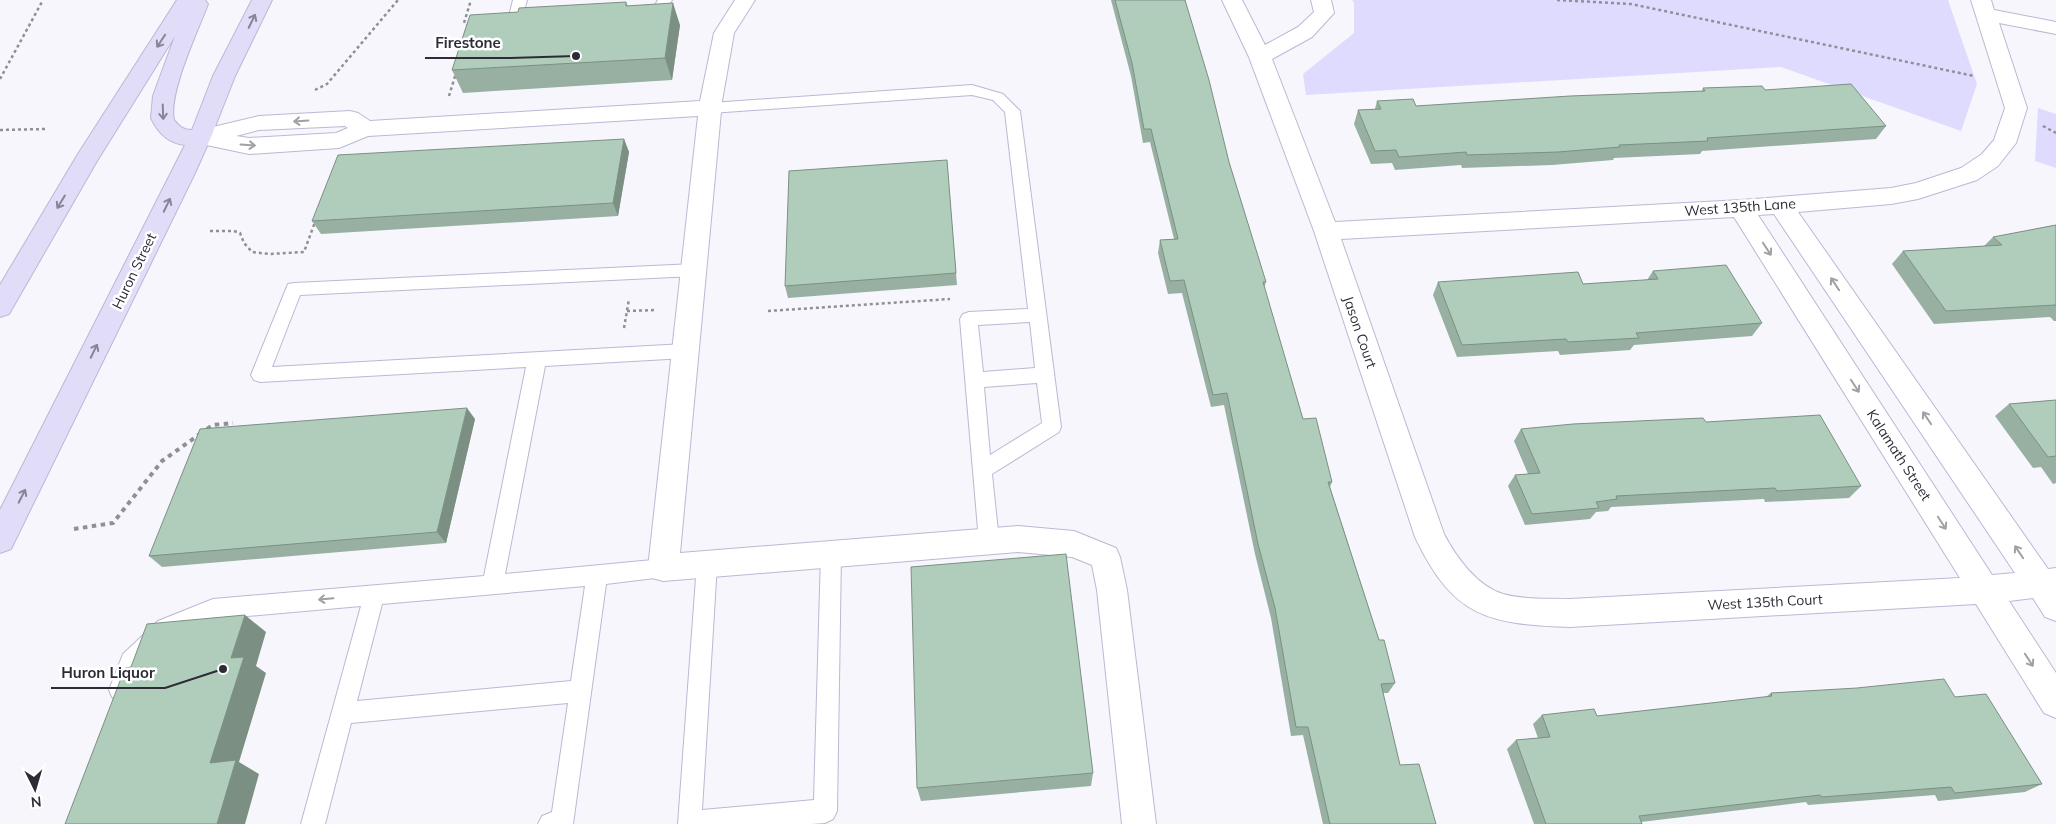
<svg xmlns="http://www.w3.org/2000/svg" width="2056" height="824" viewBox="0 0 2056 824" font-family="Mulish,sans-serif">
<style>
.green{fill:#dfdbff}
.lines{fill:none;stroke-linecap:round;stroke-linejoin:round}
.lane-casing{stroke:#bbb8d4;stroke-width:2}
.street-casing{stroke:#bbb8d4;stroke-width:2}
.secondary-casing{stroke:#bbb8d4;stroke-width:2}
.path-far1{stroke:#908f97;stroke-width:2.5;stroke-dasharray:3 3;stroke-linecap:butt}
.path{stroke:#908f97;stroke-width:4;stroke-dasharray:4.5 4.5;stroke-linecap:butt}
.lane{fill:#fff;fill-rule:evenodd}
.street{fill:#fff;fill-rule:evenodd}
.secondary{fill:#e1dcf7;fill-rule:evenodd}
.wall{fill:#97b0a1}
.shaded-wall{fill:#7b9083}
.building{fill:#b0cdbb;stroke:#7b9083}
.oneway{stroke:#868496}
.oneway2{stroke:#a0a0a5}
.labels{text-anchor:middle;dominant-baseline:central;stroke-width:5;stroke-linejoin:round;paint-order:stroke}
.street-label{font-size:14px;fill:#2c2b36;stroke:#fff}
.leader{fill:none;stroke:#2c2b36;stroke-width:2}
.callout-dot{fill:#2c2b36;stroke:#fff;stroke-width:2}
.callout-label{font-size:15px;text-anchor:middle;font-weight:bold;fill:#2c2b36;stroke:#fff;stroke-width:5;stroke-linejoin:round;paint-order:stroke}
</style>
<rect width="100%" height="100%" fill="#f7f6fc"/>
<path class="green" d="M1352,0H1948L1977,84L1961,131L1781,67L1306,95L1303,74L1354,33V3Z
M2038,108L2056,114V168L2035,161Z"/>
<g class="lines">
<defs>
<path id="lane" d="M513,0H527L524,11H538L545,15L538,19H511L509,16Z
M658,0H672L665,12L641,14L634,10L641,6L655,5Z
M972,85L1003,94L1020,111L1061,427L1059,432L992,474L999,541L996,547L989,550L982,547L979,541L960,319L963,314L969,312L1028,309L1005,112L993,100L972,95L711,113L706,111L703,108L706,105L711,103ZM1030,322L1035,368L983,372L978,325ZM1037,383L1042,423L990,455L984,387Z
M694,264L700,266L703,270L700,274L694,276L300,295L272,367L685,344L691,346L694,351L691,356L685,358L545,366L505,574L663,559L670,562L673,568L670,574L663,577L606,584L573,824H538L542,816L552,812L568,703L351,723L325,824H301L361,606L214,619L174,635L139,667L128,697L120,701L112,697L109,690L123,654L158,621L213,599L484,576L526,367L260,382L254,380L251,375L288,284L294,283ZM585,586L571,681L357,701L382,604Z
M831,545L838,548L841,554L837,811L833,819L825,823L811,824H678L697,564L700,558L707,555L714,558L717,564L702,810L814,800L821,554L824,548Z"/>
<path id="street" d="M735,0H755L734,33L722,101L680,553L1018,526L1074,531L1116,548L1120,557L1127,590L1156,824H1122L1097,590L1092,565L1072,557L1018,552L663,581L652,578L648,568L698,116L368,136L339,148L249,154L192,142L189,137L192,132L259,116L350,111L358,113L370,121L700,101L714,33ZM345,126L348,128L336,133L249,138L236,136L259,130Z
M1222,0H1242L1265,45L1298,27L1314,12L1311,0H1331L1334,13L1312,37L1272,59L1335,222L1741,200L1891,188L1916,183L1961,168L1982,154L1994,140L2005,108L1971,0H1991L1994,10L2056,22V34L1999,23L2027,108L2016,143L1998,166L1977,180L1918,199L1891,204L1798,212L2048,569L2056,568V621L2045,617L2033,598L2009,601L2056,673V718L2044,713L1976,604L1570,627C1487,624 1453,617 1415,537L1314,231L1249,57ZM1774,214L2015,573L1992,575L1758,215ZM1734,217L1960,578L1570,599C1548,598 1525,600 1503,594C1477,586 1456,557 1444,534L1341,239Z"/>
<path id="secondary" d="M177,0H205L208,4C198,31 168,93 174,120C179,126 183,130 192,130L213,76L252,0H272L235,76L211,137L195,173L11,549L0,553V510L185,145C168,143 158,133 151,118L153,96L175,36L97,161L9,314L0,317V285L78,154Z"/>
</defs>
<use href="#lane" class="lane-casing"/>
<use href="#street" class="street-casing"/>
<use href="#secondary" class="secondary-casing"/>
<path class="path-far1" d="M1557,0L1631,4L1974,76
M469,26L464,23L471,0
M0,79L43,0
M315,90L327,84L398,0
M449,96L456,73
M2043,126L2056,133
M0,130L45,129
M210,231H234L240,233L244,243L252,252L269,254L304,252L315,222
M627,311L656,310
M768,311L950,299
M624,328L629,299"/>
<path class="path" d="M207,429L213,425L233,423
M74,529L113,523L162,461L200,434"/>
<use href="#lane" class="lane"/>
<use href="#street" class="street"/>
<use href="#secondary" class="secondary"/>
</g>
<path class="wall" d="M1111,0H1185L1229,162L1266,282L1264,288L1303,419L1332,482L1330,487L1379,640L1395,683L1388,693H1383L1400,765L1436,824H1323L1303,735L1291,736L1271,618L1255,554L1224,405L1211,407L1182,293L1168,294L1158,253L1160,240L1174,239L1150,142L1143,143L1131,76Z
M626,2L628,6L680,25L672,80L463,93L452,70L518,12Z
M1703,88L1765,90L1886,126L1876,139L1702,151L1700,154L1614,158L1613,160L1552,165L1462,168L1461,165L1395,170L1392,163L1371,164L1354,124L1358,110L1375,109L1377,101L1416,106L1702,91Z
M624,139L629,152L618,216L321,234L312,221Z
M947,160L957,285L788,298L785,286Z
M2056,225V321H2054L2050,317L1934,324L1892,264L1903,251L1984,246L1993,237Z
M1653,271L1762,323L1752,336L1634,345L1630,350L1560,355L1558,351L1457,357L1433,295L1438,282L1583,284L1647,280Z
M2056,400V483L2053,484L2041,467L2033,468L1995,416L2009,404Z
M475,419L446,543L162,567L149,556Z
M1706,422L1861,486L1849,498L1765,502L1764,499L1611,507L1608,511L1596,512L1590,519L1525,525L1508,486L1515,475L1528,474L1514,441L1521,429Z
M1771,693L1955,697L2042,784L2025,792L1938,801L1935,795L1808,805L1806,802L1641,822L1642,824H1534L1507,749L1516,740L1538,738L1533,724L1542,715L1597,716L1766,697Z
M1093,773L1091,786L921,801L917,788Z"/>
<path class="shaded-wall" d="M673,3L680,25L672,80L665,58Z
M624,139L629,152L618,216L613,203Z
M467,408L475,419L446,543L437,532Z
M245,615L266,632L256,666L266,673L239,762L259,774L245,824H217L210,763L231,658Z"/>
<path class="building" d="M1115,0H1185L1209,80L1229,162L1266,282H1263L1303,419L1316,418L1332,482H1328L1379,640H1384L1395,683L1381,684L1400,765L1419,764L1436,824H1330L1308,727H1296L1275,608L1258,544L1227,393L1213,395L1184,280L1170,281L1160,240L1178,239L1151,129H1144L1132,63Z
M626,2V6L673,3L665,58L452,70L470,15L518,12L519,8Z
M1851,84L1886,126L1707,138L1708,141L1619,145L1620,147L1558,152L1467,155L1466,152L1399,157L1396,150L1375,151L1358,110L1381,109L1377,101L1413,99L1416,106L1570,96L1705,91L1703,88L1762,86L1765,90Z
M624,139L613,203L312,221L338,155Z
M947,160L956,273L785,286L789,171Z
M2056,225V305L1946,311L1903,251L2002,245L1993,237Z
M1726,265L1762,323L1636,333L1639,338L1568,342L1566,339L1462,345L1438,282L1578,272L1583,284L1658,279L1653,271Z
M2056,400V456L2048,457L2009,404Z
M467,408L437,532L149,556L200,429Z
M1820,415L1861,486L1777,491L1775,488L1616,496L1617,499L1596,502L1599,508L1532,514L1515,475L1540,473L1521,429L1573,424L1703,418L1706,422Z
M1066,554L1093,773L917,788L911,567Z
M245,615L231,658L244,657L210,763L236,760L217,824H65L125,668L131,667L147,624Z
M1944,679L1955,697L1986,694L2042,784L1955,793L1951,787L1822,797L1820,795L1639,816L1642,824H1546L1516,740L1550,737L1542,715L1594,709L1597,716L1772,696L1771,693L1857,688Z"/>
<defs><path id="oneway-shaft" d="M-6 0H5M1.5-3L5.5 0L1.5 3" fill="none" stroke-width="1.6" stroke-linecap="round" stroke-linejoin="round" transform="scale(1.25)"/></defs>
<g class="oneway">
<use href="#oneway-shaft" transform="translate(252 21) rotate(-64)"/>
<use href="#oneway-shaft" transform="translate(161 41) rotate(123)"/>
<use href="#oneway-shaft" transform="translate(163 112) rotate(88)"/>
<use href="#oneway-shaft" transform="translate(61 202) rotate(121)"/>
<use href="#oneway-shaft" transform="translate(167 205) rotate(-64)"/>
<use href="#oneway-shaft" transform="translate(94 351) rotate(-64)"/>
<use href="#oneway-shaft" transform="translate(22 496) rotate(-63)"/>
</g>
<g class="oneway2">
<use href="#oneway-shaft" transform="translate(301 121) rotate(176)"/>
<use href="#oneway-shaft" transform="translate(248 145) rotate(4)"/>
<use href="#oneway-shaft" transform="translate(1767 249) rotate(57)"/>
<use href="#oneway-shaft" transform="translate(1835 284) rotate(-124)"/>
<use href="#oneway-shaft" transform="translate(1855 386) rotate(57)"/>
<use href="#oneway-shaft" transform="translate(1927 418) rotate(-124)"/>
<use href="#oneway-shaft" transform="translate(1942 523) rotate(57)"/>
<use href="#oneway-shaft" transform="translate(2019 552) rotate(-124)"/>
<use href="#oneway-shaft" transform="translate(326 599) rotate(175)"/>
<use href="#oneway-shaft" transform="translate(2029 660) rotate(57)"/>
</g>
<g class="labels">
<g class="street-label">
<text transform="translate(1740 207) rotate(-4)">West 135th Lane</text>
<text transform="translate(134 271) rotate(-64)">Huron Street</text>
<text transform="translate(1360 332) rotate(71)">Jason Court</text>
<text transform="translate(1899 455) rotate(57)">Kalamath Street</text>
<text transform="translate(1765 602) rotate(-3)">West 135th Court</text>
</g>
</g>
<path class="leader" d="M576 56L510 58H425M223 669L165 688H51"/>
<g class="callout-dot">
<circle cx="576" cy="56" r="5"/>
<circle cx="223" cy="669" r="5"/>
</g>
<g class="callout-label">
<text x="468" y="48">Firestone</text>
<text x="108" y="678">Huron Liquor</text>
</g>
<g transform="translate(35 789) rotate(175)" stroke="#ffffff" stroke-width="4" paint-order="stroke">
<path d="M0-4L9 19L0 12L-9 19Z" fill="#2c2b36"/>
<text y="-8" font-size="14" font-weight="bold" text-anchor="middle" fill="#2c2b36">N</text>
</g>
</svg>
